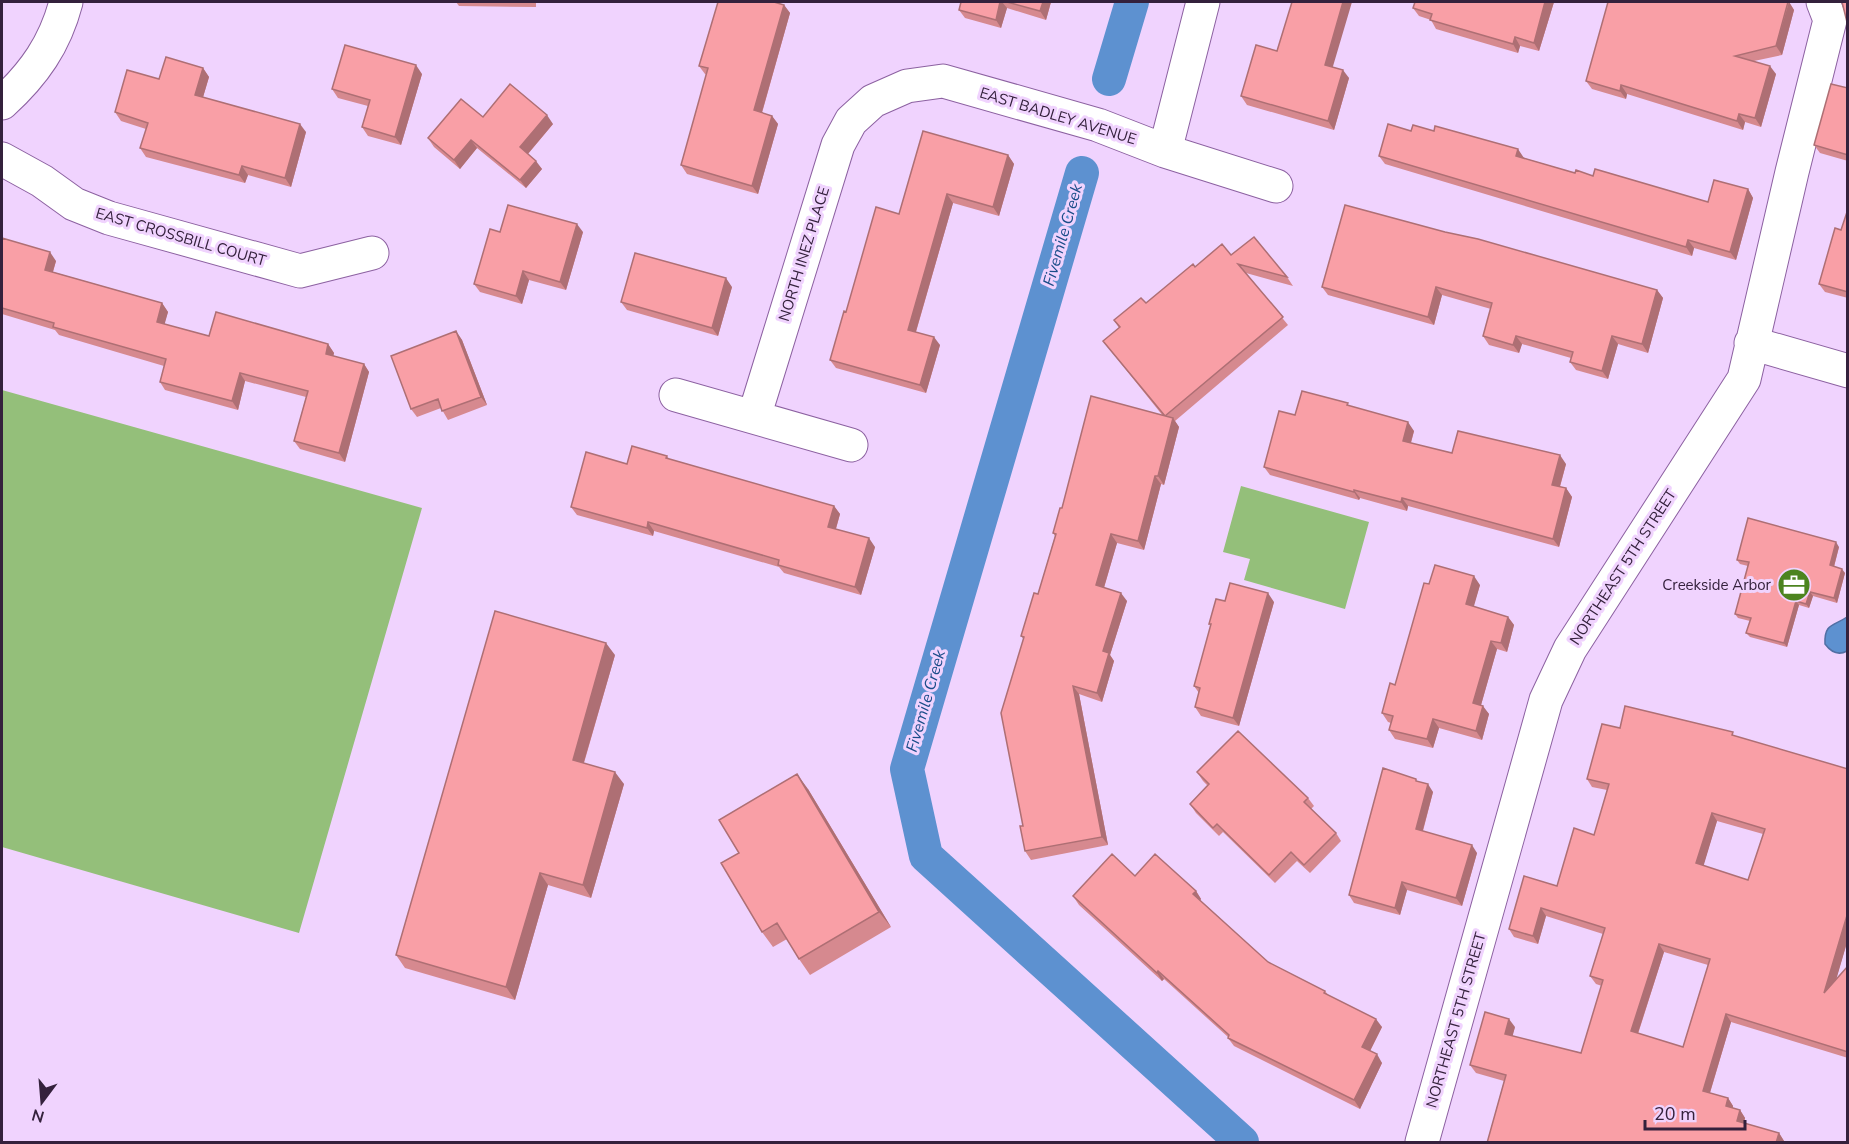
<svg xmlns="http://www.w3.org/2000/svg" width="1849" height="1144" viewBox="0 0 1849 1144" font-family="'Nunito Sans',sans-serif">
<style>
.green{fill:#94bf7a}
.water{fill:#5d91d0;stroke:#516fa4;stroke-width:1.5}
.lines{fill:none;stroke-linecap:round;stroke-linejoin:round}
.canal{stroke:#5d91d0;stroke-width:34}
.minor-casing{stroke:#8c61a1;stroke-width:35}
.minor{stroke:#fff;stroke-width:33}
.wall{fill:#d6898f;fill-rule:evenodd}
.shaded-wall{fill:#ae6f74}
.building{fill:#f99fa6;stroke:#ae6f74;stroke-width:1.5;fill-rule:evenodd}
.labels{text-anchor:middle;dominant-baseline:central;stroke-width:6;stroke-linejoin:round;paint-order:stroke}
.street-label{font-size:15px;fill:#34213c;stroke:#f0d3fe}
.poi-label{font-size:15px;fill:#34213c;stroke:#f0d3fe;text-anchor:end}
.water-label{font-size:16px;font-style:italic;fill:#1a4d89;stroke:#f0d3fe}
</style>
<rect width="100%" height="100%" fill="#f0d3fe"/>
<path class="green" d="M2,390L422,508L299,933L2,847Z
M1241,486L1369,522L1345,609L1244,580L1250,559L1223,552Z"/>
<path class="water" d="M1847,617V651C1838,656 1831,652 1825,644C1824,623 1834,626 1847,617Z"/>
<g class="lines">
<path class="canal" d="M1109,79L1132,2
M1082,173L907,769L926,856L1242,1142"/>
<defs>
<path id="minor" d="M2,103C34,74 55,44 66,2
M1165,151L1203,2
M2,159L42,181L74,204L109,218L300,271L372,253
M1751,343L1848,371
M676,395L851,445
M754,417L838,145L851,121L873,101L907,86L943,81L1098,125L1165,151L1276,186
M1422,1142L1546,700L1570,649L1744,379L1792,172L1830,20L1823,2"/>
</defs>
<use href="#minor" class="minor-casing"/>
<use href="#minor" class="minor"/>
</g>
<path class="wall" d="M456,2H536V7L459,6Z
M957,2H1051L1046,20L1007,8L1001,28L965,18L959,10L961,3Z
M1415,2H1554L1539,51L1520,46L1518,53L1436,29L1431,20L1419,16L1413,8Z
M1789,2L1794,10L1782,55L1754,61L1776,74L1761,127L1745,122L1743,130L1627,94L1626,99L1592,89L1586,81Z
M781,4L784,5L790,13L762,113L772,116L778,124L758,194L687,174L681,165L707,75L705,74L699,66Z
M1277,51L1333,67L1349,78L1334,130L1247,105L1241,96Z
M203,68L209,77L203,97L306,132L291,187L248,175L245,183L146,157L140,148L146,129L121,121L115,112L159,79Z
M422,74L401,145L368,136L362,127L368,106L338,98L332,89Z
M1848,88V161L1820,153L1814,145Z
M483,117L553,124L528,154L542,169L526,188L477,148L460,169L434,147L428,138Z
M1411,131L1524,158L1575,173L1593,176L1708,202L1748,189L1753,198L1736,260L1694,248L1692,256L1385,164L1379,156Z
M1008,155L1014,164L999,216L953,203L916,332L940,345L926,393L836,368L830,360L846,312L899,214Z
M1345,205L1657,290L1663,298L1648,353L1618,344L1608,379L1576,370L1570,362L1571,358L1522,344L1519,353L1489,345L1483,336L1491,309L1442,295L1434,325L1328,295L1322,287Z
M1848,209V298L1825,292L1819,284L1841,230Z
M500,232H583L566,290L529,280L522,304L480,292L474,284Z
M2,238L56,261L53,272L162,303L168,312L164,324L209,336L328,344L334,353L333,356L364,364L369,372L345,462L300,449L294,441L306,397L245,381L238,410L165,390L160,382L164,366L59,335L55,330L2,314Z
M1231,255L1287,277L1293,286L1246,273L1288,325L1175,421L1179,427L1164,485L1161,484L1144,550L1117,543L1104,588L1127,601L1110,655L1114,661L1102,702L1079,694L1108,845L1031,860L1025,851L1023,826L1024,640L1021,636L1038,594L1055,536L1053,533L1062,508L1163,416L1103,341L1119,328L1114,320L1146,303L1195,267Z
M732,287L718,336L627,310L621,302Z
M456,331L462,340L487,405L448,420L441,408L417,417L411,409Z
M1350,406L1414,431L1411,443L1452,453L1566,464L1560,487L1566,488L1572,497L1559,547L1408,506L1407,511L1360,498L1359,500L1270,475L1264,467L1295,415Z
M667,456L669,459L834,506L840,514L836,529L875,547L861,595L784,573L779,567L654,531L653,536L577,515L571,507L627,464Z
M1839,547L1834,567L1845,573L1837,603L1813,596L1809,608L1799,605L1787,647L1750,637L1746,633L1750,621L1738,618L1735,614L1748,566L1740,564L1737,560Z
M1429,584L1480,585L1473,607L1508,617L1514,625L1507,652L1497,649L1481,705L1489,714L1482,740L1439,728L1433,748L1395,739L1389,730L1391,723L1388,722L1382,713L1395,685Z
M1225,601L1274,602L1239,726L1201,716L1195,707L1199,693L1194,686L1211,626L1209,624Z
M615,655L584,763L624,784L591,898L548,885L515,1000L405,968L396,955Z
M1620,728L1735,736L1848,769V939L1836,979L1848,966V1058L1731,1022L1710,1093L1728,1098L1733,1106V1108L1740,1110L1745,1118L1744,1123L1779,1133L1784,1141V1143H1487L1504,1081L1476,1073L1470,1065L1515,1027L1512,1036L1581,1053L1602,986L1596,984L1590,976L1603,934L1546,916L1538,944L1514,937L1509,929L1557,886L1594,835L1607,790L1592,787L1587,779ZM1717,821L1763,834L1748,880L1703,866ZM1664,952L1708,965L1683,1047L1638,1034Z
M1197,772L1308,798L1314,806L1311,809L1336,833L1341,841L1310,873L1297,861L1275,883L1223,832L1219,836L1196,813L1190,804L1208,786L1203,781Z
M1419,782L1433,792L1423,831L1477,853L1462,906L1407,890L1400,915L1354,903L1349,895Z
M808,789L891,927L810,975L799,959L787,939L773,947L762,932L739,853Z
M1135,876L1196,891L1201,899L1200,900L1268,962L1325,991L1329,996L1382,1027L1370,1051L1382,1063L1360,1109L1234,1046L1228,1038V1037L1164,979L1162,981L1079,905L1073,896Z"/>
<path class="shaded-wall" d="M1000,2H1002L1007,8L1001,28L996,20Z
M1043,2H1051L1046,20L1040,11Z
M1343,2H1352L1331,73L1325,65Z
M1545,2H1554L1539,51L1534,43Z
M1789,2L1794,10L1782,55L1776,46Z
M784,5L790,13L760,119L754,110Z
M1515,37L1520,46L1518,53L1513,44Z
M416,65L422,74L401,145L395,137Z
M1770,66L1776,74L1761,127L1755,118Z
M203,68L209,77L201,104L195,95Z
M1343,70L1349,78L1334,130L1328,121Z
M1621,85L1627,94L1626,99L1620,91Z
M1739,114L1745,122L1743,130L1737,121Z
M547,115L553,124L526,156L520,147Z
M772,116L778,124L758,194L752,186Z
M300,124L306,132L291,187L285,178Z
M471,140L477,148L460,169L454,160Z
M1518,149L1524,158L1522,165L1516,156Z
M1008,155L1014,164L999,216L993,207Z
M536,161L542,169L526,188L520,180Z
M242,166L248,175L245,183L239,175Z
M1748,189L1753,198L1736,260L1730,252Z
M947,194L953,203L914,338L908,330Z
M577,224L583,232L566,290L560,282Z
M1688,240L1694,248L1692,256L1686,247Z
M50,252L56,261L51,278L45,270Z
M523,271L529,280L522,304L516,296Z
M726,278L732,287L718,336L712,328Z
M1436,287L1442,295L1434,325L1428,317Z
M1657,290L1663,298L1648,353L1642,344Z
M162,303L168,312L163,330L157,322Z
M456,331L462,340L487,405L481,397Z
M1516,336L1522,344L1519,353L1513,345Z
M1612,336L1618,344L1608,379L1602,371Z
M934,337L940,345L926,393L920,385Z
M328,344L334,353L332,362L326,354Z
M364,364L369,372L345,462L339,453Z
M240,373L245,381L238,410L232,401Z
M1173,418L1179,427L1164,485L1158,476Z
M1408,422L1414,431L1409,449L1403,441Z
M1560,455L1566,464L1558,493L1552,485Z
M1155,476L1161,484L1144,550L1138,541Z
M1566,488L1572,497L1559,547L1553,539Z
M1354,490L1360,498L1359,500L1354,492Z
M1402,498L1408,506L1407,511L1401,502Z
M834,506L840,514L834,535L828,527Z
M648,522L654,531L653,536L647,528Z
M1111,534L1117,543L1102,594L1096,585Z
M869,538L875,547L861,595L855,587Z
M1836,542L1839,547L1833,570L1830,565Z
M1842,569L1845,573L1837,603L1834,598Z
M1474,576L1480,585L1472,613L1466,604Z
M1810,592L1813,596L1809,608L1806,604Z
M1121,593L1127,601L1110,655L1114,661L1102,702L1097,693L1103,651Z
M1268,593L1274,602L1239,726L1233,718Z
M1796,601L1799,605L1787,647L1784,643Z
M1508,617L1514,625L1507,652L1501,643Z
M1491,641L1497,649L1479,712L1473,703Z
M606,643L615,655L581,772L573,760Z
M1073,686L1079,694L1108,845L1102,837Z
M1483,706L1489,714L1482,740L1476,731Z
M1433,719L1439,728L1433,748L1427,739Z
M615,772L624,784L591,898L583,885Z
M797,774L808,789L891,927L879,912Z
M1428,784L1433,792L1421,837L1416,829Z
M1712,813L1717,821L1702,871L1696,863Z
M1472,845L1477,853L1462,906L1456,898Z
M540,873L548,885L515,1000L506,987Z
M1402,882L1407,890L1400,915L1395,908Z
M1196,891L1201,899L1199,902L1193,894Z
M1541,908L1546,916L1538,944L1533,936Z
M1848,912V939L1830,1001L1824,993Z
M1659,944L1664,952L1636,1039L1631,1031Z
M1158,971L1164,979L1162,981L1157,973Z
M1726,1014L1731,1022L1708,1099L1703,1091Z
M1376,1019L1382,1027L1368,1055L1362,1047Z
M1509,1019L1515,1027L1511,1042L1505,1034Z
M1377,1054L1382,1063L1360,1109L1354,1100Z
M1728,1098L1733,1106L1731,1114L1726,1106Z
M1740,1110L1745,1118L1742,1129L1737,1121Z
M1779,1133L1784,1141V1143H1776Z"/>
<path class="building" d="M718,2H774L784,5L754,110L772,116L752,186L681,165L708,68L699,66Z
M961,2H1000L996,20L959,10Z
M1007,2H1043L1040,11Z
M1292,2H1343L1325,65L1343,70L1328,121L1241,96L1256,45L1277,51Z
M1415,2H1545L1534,43L1515,37L1513,44L1430,20L1432,14L1413,8Z
M1608,2H1788L1776,46L1735,56L1770,66L1755,118L1739,114L1737,121L1621,85L1620,91L1586,81Z
M1842,2H1848V26Z
M345,45L416,65L395,137L362,127L370,100L332,89Z
M166,57L203,68L195,95L300,124L285,178L242,166L239,175L140,148L148,123L115,112L127,70L159,79Z
M510,84L547,115L520,147L536,161L520,180L471,140L454,160L428,138L461,99L483,117Z
M1831,84L1848,88V155L1814,145Z
M1388,124L1411,131L1413,125L1434,131L1435,126L1518,149L1516,156L1575,173L1576,170L1593,176L1595,169L1708,202L1714,180L1748,189L1730,252L1688,240L1686,247L1379,156Z
M923,131L1008,155L993,207L947,194L908,330L934,337L920,385L830,360L844,311L846,312L876,207L899,214Z
M508,205L577,224L560,282L523,271L516,296L474,284L490,229L500,232Z
M1345,205L1445,232L1478,239L1657,290L1642,344L1612,336L1602,371L1570,362L1573,352L1516,336L1513,345L1483,336L1492,303L1436,287L1428,317L1322,287Z
M1848,209V292L1819,284L1835,228L1841,230Z
M1254,237L1287,277L1238,264L1283,317L1165,416L1103,341L1120,327L1114,320L1141,298L1146,303L1193,264L1195,267L1222,244L1231,255Z
M2,238L50,252L45,270L162,303L157,322L209,336L216,312L328,344L326,354L364,364L339,453L294,441L308,391L240,373L232,401L160,382L166,359L53,327L54,323L2,308Z
M635,253L726,278L712,328L621,302Z
M456,331L481,397L442,411L438,399L411,409L391,356Z
M1302,391L1348,403L1347,405L1408,422L1403,441L1452,453L1458,431L1560,455L1552,485L1566,488L1553,539L1402,498L1401,502L1354,490V492L1264,467L1279,411L1295,415Z
M1091,396L1173,418L1158,476H1155L1138,541L1111,534L1096,585L1121,593L1103,651L1109,653L1097,693L1073,686L1102,837L1025,851L1020,826H1023L1001,713L1024,637L1021,636L1034,593L1038,594L1056,534L1053,533L1060,508H1062Z
M632,446L667,456L666,458L834,506L828,527L869,538L855,587L778,565L779,560L648,522L647,528L571,507L586,452L627,464Z
M1748,518L1836,542L1830,565L1842,569L1834,598L1810,592L1806,604L1796,601L1784,643L1746,633L1751,618L1735,614L1749,562L1737,560Z
M1435,565L1474,576L1466,604L1508,617L1501,643L1491,641L1473,703L1483,706L1476,731L1433,719L1427,739L1389,730L1393,716L1382,713L1390,683L1395,685L1424,583L1429,584Z
M1230,583L1268,593L1233,718L1195,707L1200,688L1194,686L1211,624H1209L1216,599L1225,601Z
M495,611L606,643L573,760L615,772L583,885L540,873L506,987L396,955Z
M1625,706L1733,732L1732,735L1848,769V912L1824,993L1848,966V1052L1726,1014L1703,1091L1728,1098L1726,1106L1740,1110L1737,1121L1779,1133L1776,1143H1487L1506,1075L1470,1065L1485,1012L1509,1019L1505,1034L1581,1053L1603,980L1590,976L1605,928L1541,908L1533,936L1509,929L1524,876L1557,886L1574,828L1594,835L1609,784L1587,779L1602,724L1620,728ZM1712,813L1765,829L1748,880L1696,863ZM1659,944L1710,959L1683,1047L1631,1031Z
M1238,731L1308,798L1304,802L1336,833L1304,865L1291,852L1269,875L1217,824L1213,828L1190,804L1209,784L1197,772Z
M1383,768L1416,779V781L1428,784L1416,829L1472,845L1456,898L1402,882L1395,908L1349,895Z
M797,774L879,912L799,959L777,923L762,932L721,863L739,853L719,820Z
M1112,854L1135,876L1155,854L1196,891L1193,894L1268,962L1325,991L1324,993L1376,1019L1362,1047L1377,1054L1354,1100L1228,1038L1229,1035L1158,971L1157,973L1073,896Z"/>
<defs>
<symbol id="office-disc" viewBox="-11 -11 22 22"><circle r="9.5" fill="#4c841f" stroke="#f0d3fe"/><path d="M-6-3h4V-5.5h4V-3h4V5H-6ZM-1-4.5V-3h2v-1.5ZM-6 0V1H6V0Z" fill="#fff"/></symbol>
</defs>
<g fill-rule="evenodd">
<use href="#office-disc" x="1775" y="566" width="38" height="38"/>
</g>
<g class="labels">
<g class="street-label">
<text transform="translate(1058 116) rotate(17)">EAST BADLEY AVENUE</text>
<text transform="translate(181 237) rotate(16)">EAST CROSSBILL COURT</text>
<text transform="translate(804 254) rotate(-73)">NORTH INEZ PLACE</text>
<text transform="translate(1623 567) rotate(-57)">NORTHEAST 5TH STREET</text>
<text transform="translate(1456 1020) rotate(-74)">NORTHEAST 5TH STREET</text>
</g>
<g class="poi-label">
<text x="1771" y="585">Creekside Arbor</text>
</g>
<g class="water-label">
<text transform="translate(1063 235) rotate(-74)">Fivemile Creek</text>
<text transform="translate(926 701) rotate(-74)">Fivemile Creek</text>
</g>
</g>
<rect width="1849" height="1144" fill="none" stroke="#34213c" stroke-width="6"/>
<g transform="translate(42 1102) rotate(196)" stroke="#f0d3fe" stroke-width="4.5" paint-order="stroke">
<path d="M0-4.5L10 22L0 15L-10 22Z" fill="#34213c"/>
<text y="-9" font-size="16" font-weight="bold" text-anchor="middle" fill="#34213c">N</text>
</g>
<path d="M1645 1120v9h100v-9" fill="none" stroke="#34213c" stroke-width="3"/>
<text x="1654" y="1120" font-size="18" fill="#34213c" stroke="#f0d3fe" stroke-width="4.5" paint-order="stroke">20 m</text>
</svg>
